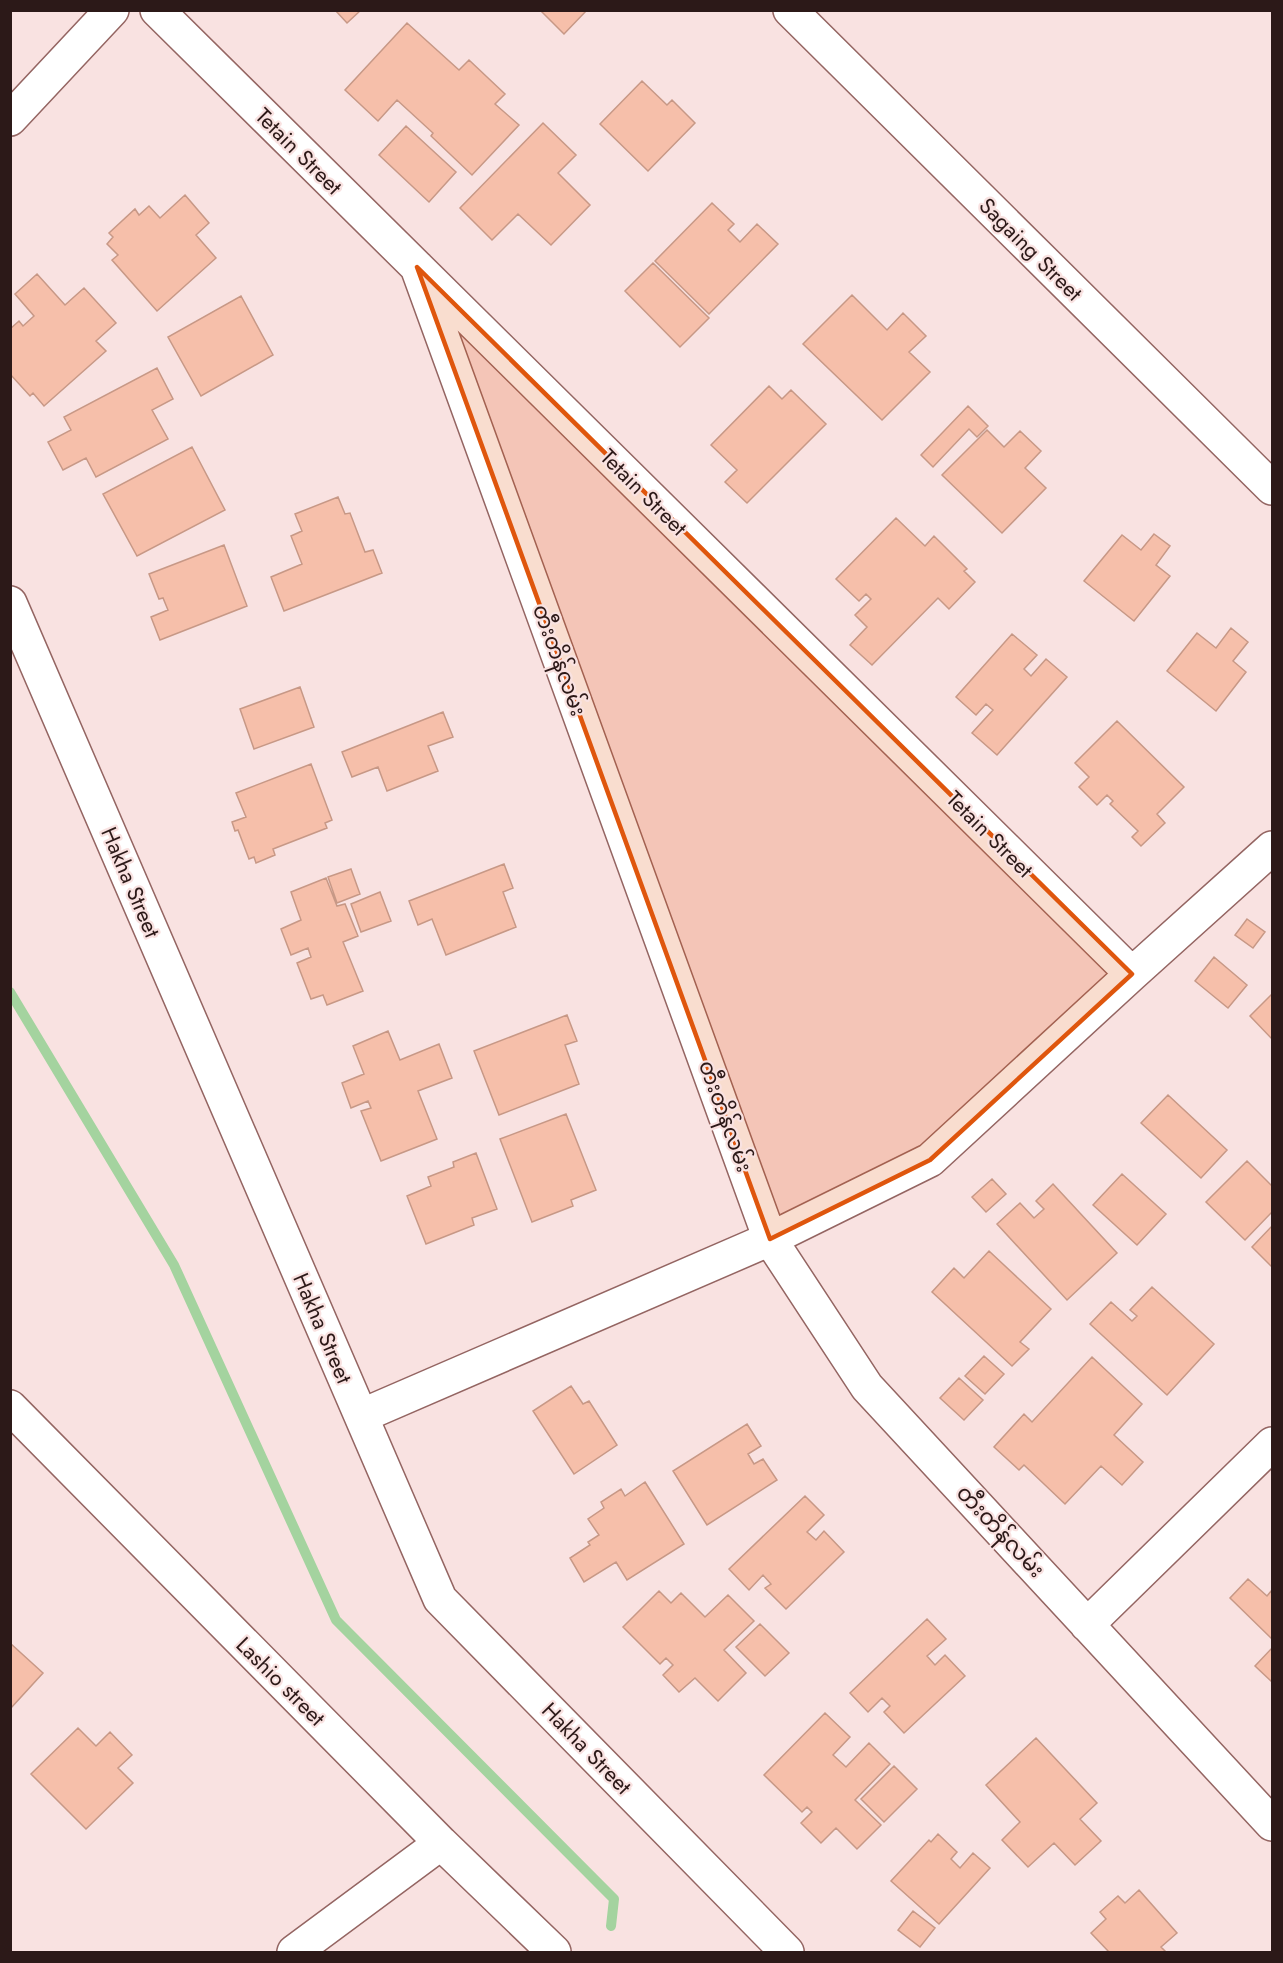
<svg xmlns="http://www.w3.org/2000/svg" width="1283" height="1963" viewBox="0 0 1283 1963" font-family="Jost,'Noto Sans Myanmar',sans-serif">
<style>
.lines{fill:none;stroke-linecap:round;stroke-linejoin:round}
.stream{stroke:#a4d39f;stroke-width:10}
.building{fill:#f6bfaa;stroke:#c79886;stroke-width:1.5}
.minor-casing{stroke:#946562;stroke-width:36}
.minor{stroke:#fff;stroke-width:33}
.marked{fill:#df560d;fill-opacity:0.2;stroke:#df560d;stroke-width:4.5;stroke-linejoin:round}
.labels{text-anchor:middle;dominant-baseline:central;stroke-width:4.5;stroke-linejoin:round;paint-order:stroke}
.street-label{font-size:22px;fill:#2c1918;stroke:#f9e2e1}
</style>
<rect width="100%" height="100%" fill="#f9e2e1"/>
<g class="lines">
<path class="stream" d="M10,992L174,1265L336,1620L614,1899L611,1926"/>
</g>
<path class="building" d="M335,10H361L347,23Z
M540,10H587L564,34Z
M407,23L459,70L469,60L505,94L495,104L519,125L472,175L431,136L433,133L397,100L378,121L345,90Z
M642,81L667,105L672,100L695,123L648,171L600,124Z
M543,123L576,155L558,173L590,205L551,245L518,214L492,240L460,208Z
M406,126L456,172L429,202L379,155Z
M185,195L209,223L196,235L216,258L157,311L112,260L118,255L107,244L113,237L109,233L135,209L139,215L149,206L160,218Z
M712,203L734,224L728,230L740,242L757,224L778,244L709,314L655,261Z
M653,263L709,318L680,347L625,291Z
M37,274L65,305L84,288L116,323L96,341L106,351L44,406L33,393L30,396L10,374V329L19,321L23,326L34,316L15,294Z
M852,295L887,330L903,313L926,336L909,352L930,372L882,420L803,344Z
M241,296L273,355L201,396L168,337Z
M157,368L173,399L152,410L168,439L96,477L86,458L63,470L48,442L71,430L64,417Z
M769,386L782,399L791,390L826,424L747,503L725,482L737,470L711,445Z
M968,406L988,426L977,437L969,429L933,467L921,455Z
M987,430L1004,447L1020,431L1041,451L1025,468L1046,488L1002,533L942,475Z
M192,447L225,510L137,556L103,494Z
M338,497L345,514L350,513L365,552L373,550L382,573L284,611L271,577L302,564L291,536L302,531L295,514Z
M896,518L925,546L934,536L967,569L964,571L975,582L949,609L938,598L872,665L850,645L867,627L855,615L871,599L866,594L859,601L836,579Z
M1154,534L1170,546L1156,565L1170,576L1134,621L1084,581L1122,535L1141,550Z
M224,545L247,606L160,640L151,617L168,610L163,598L159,599L149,574Z
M1231,628L1248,642L1233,661L1246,672L1216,711L1167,671L1197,633L1216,648Z
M1012,634L1037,655L1024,669L1031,676L1046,659L1067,677L997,755L972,733L993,710L986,704L976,715L956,697Z
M300,687L314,727L254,749L240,709Z
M443,712L453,737L428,746L438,771L387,791L378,767L352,777L342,752Z
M1117,721L1184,787L1157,814L1165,823L1141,846L1132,837L1138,831L1110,804L1113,801L1107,795L1097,805L1079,787L1089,777L1075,763Z
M311,764L332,820L325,823L327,828L273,849L275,855L256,863L254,857L249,859L238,830L235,831L232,822L246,817L236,793Z
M504,864L513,888L503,892L516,927L446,955L432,919L418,925L409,901Z
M351,869L360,894L337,903L328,877Z
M326,878L337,906L345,904L358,936L343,942L363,991L327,1005L323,995L311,999L297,963L311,957L308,948L291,955L281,929L301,920L291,892Z
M380,892L391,921L361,932L351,904Z
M1247,919L1265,932L1253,948L1235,935Z
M1214,957L1247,985L1228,1008L1195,981Z
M1272,994V1039L1250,1016Z
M567,1015L577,1041L565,1045L579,1084L499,1115L474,1051Z
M388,1031L400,1060L439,1044L452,1078L418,1091L437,1139L381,1161L361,1111L371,1108L368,1101L351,1108L342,1083L364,1074L353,1046Z
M1168,1095L1227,1150L1201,1178L1141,1123Z
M566,1114L596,1190L571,1200L573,1206L532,1222L500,1139Z
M476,1153L497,1209L472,1218L474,1225L426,1244L407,1196L431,1186L428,1177L454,1167L453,1162Z
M1247,1161L1272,1186V1212L1245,1240L1206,1202Z
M1122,1174L1166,1214L1137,1245L1093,1205Z
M992,1179L1006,1194L986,1212L972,1197Z
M1053,1184L1117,1253L1067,1300L997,1224L1020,1203L1034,1218L1044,1209L1036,1201Z
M1272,1226V1267L1252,1247Z
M989,1251L1051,1309L1020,1342L1029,1349L1012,1366L932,1292L954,1268L964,1278Z
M1152,1287L1214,1344L1167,1395L1090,1324L1111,1302L1132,1321L1137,1316L1130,1310Z
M984,1356L1004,1374L985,1394L965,1376Z
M1092,1357L1142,1404L1114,1435L1143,1462L1122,1485L1101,1466L1065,1504L1024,1465L1019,1470L994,1447L1024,1414L1032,1422Z
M959,1378L983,1400L964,1420L940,1398Z
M571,1386L583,1404L589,1401L617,1445L574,1474L533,1411Z
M747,1424L761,1446L748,1454L754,1464L763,1459L777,1480L707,1525L673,1471Z
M645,1482L684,1544L627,1580L616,1562L584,1582L570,1558L590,1545L588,1542L599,1535L588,1519L604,1508L601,1502L621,1489L625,1496Z
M805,1496L824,1515L807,1532L816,1540L824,1531L844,1552L786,1609L765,1588L771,1584L763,1575L749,1590L729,1569Z
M1248,1579L1267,1596L1272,1590V1639L1230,1598Z
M659,1591L671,1603L681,1593L705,1617L728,1595L754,1621L724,1650L746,1673L718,1701L695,1678L679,1692L663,1675L673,1665L666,1658L660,1664L623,1627Z
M927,1619L946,1639L927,1656L935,1665L945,1655L965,1676L904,1733L884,1712L890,1706L882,1698L868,1712L850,1693Z
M760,1624L789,1653L765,1676L736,1647Z
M10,1643L43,1673L10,1709Z
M1272,1648V1682L1255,1666Z
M825,1713L850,1737L833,1755L846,1767L869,1743L890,1764L855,1800L881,1825L857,1849L836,1828L821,1843L801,1823L812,1812L807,1807L802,1812L764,1775Z
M78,1728L96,1746L110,1732L132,1755L118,1768L133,1783L86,1829L31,1774Z
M1036,1738L1097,1803L1080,1819L1101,1841L1075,1865L1054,1843L1028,1867L1002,1840L1020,1822L986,1785Z
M894,1766L917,1789L884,1822L861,1799Z
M938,1834L957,1852L951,1859L960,1868L973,1853L990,1868L939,1924L891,1881L929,1840L931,1842Z
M1139,1890L1177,1933L1161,1947L1166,1952H1109L1091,1933L1106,1919L1100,1912L1118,1896L1125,1903Z
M913,1911L935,1928L920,1947L898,1930Z"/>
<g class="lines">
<defs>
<path id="minor" d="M157,10L1132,974
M790,10L1272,488
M10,119L112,10
M417,267L770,1239L867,1387L1272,1824
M10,603L440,1599L787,1952
M10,1407L441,1843L554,1952
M361,1416L770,1239L930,1160L1132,974L1272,848
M1087,1625L1272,1444
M294,1952L441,1843"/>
</defs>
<use href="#minor" class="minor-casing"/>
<use href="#minor" class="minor"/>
</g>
<path class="marked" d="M417,267L1132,974L930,1160L770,1239Z"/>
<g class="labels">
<g class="street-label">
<text transform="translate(299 151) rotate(45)">Tetain Street</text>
<text transform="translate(1031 249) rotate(45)">Sagaing Street</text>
<text transform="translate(644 492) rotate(45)">Tetain Street</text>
<text transform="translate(560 660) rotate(70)">တီးတိန်လမ်း</text>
<text transform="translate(990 834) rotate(45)">Tetain Street</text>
<text transform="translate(131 882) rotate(67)">Hakha Street</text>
<text transform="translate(726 1116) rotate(70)">တီးတိန်လမ်း</text>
<text transform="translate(323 1328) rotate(67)">Hakha Street</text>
<text transform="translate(1001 1531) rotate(47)">တီးတိန်လမ်း</text>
<text transform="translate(281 1681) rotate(45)">Lashio street</text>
<text transform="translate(587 1748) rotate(46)">Hakha Street</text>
</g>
</g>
<rect width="1283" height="1963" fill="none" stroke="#2c1918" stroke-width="24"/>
</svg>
